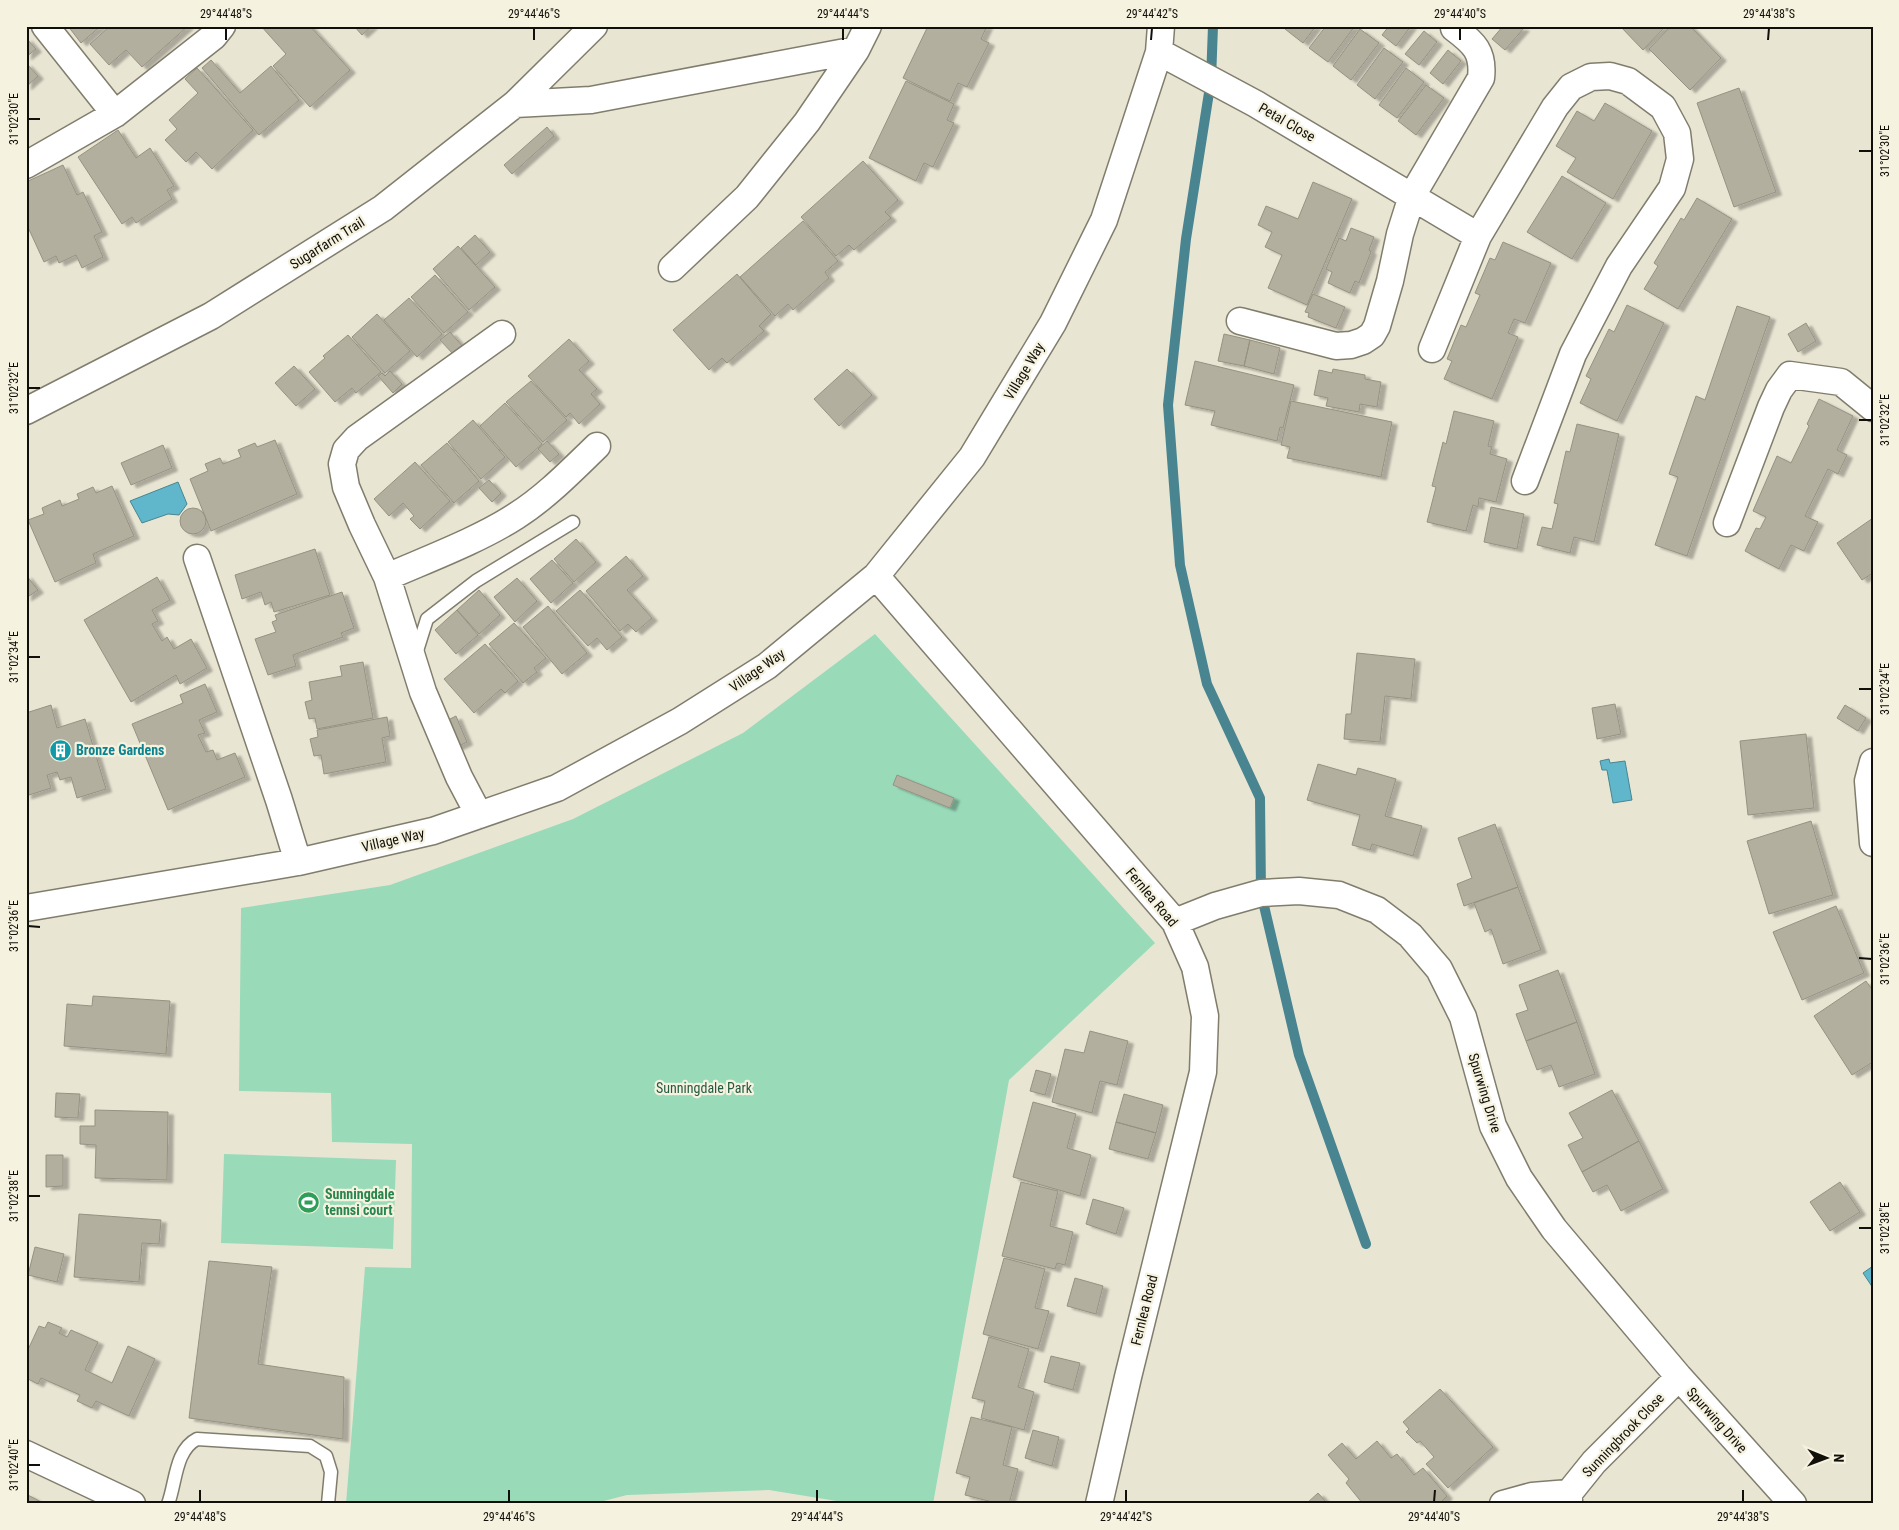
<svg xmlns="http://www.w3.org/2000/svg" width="1899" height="1530" viewBox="0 0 1899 1530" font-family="'Roboto Condensed',sans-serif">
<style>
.green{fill:#99dab9}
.water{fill:#60b7cb;stroke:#488591}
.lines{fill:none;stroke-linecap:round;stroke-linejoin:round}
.stream{stroke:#488591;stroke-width:10}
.building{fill:#b3af9e;stroke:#969282;filter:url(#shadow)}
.service-casing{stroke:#817d6d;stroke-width:15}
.minor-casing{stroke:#817d6d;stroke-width:29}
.service{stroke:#fff;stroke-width:12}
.minor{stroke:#fff;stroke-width:26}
.ticks{fill:none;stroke:#110f09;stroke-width:2}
.labels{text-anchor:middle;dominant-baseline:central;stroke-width:4.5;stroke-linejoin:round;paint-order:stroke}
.street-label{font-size:14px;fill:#110f09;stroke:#f6f2e0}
.culture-label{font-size:14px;font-weight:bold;fill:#0d838f;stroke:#f6f2e0;text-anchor:start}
.park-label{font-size:14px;fill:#245b42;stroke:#f6f2e0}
.leisure-label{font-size:14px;font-weight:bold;fill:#27864d;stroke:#f6f2e0;text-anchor:start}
.neatline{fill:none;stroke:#110f09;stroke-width:2}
.ticks-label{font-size:12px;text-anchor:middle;fill:#110f09}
</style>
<defs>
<filter id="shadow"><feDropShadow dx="5.5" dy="3" stdDeviation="1" flood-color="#0004"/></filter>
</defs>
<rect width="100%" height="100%" fill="#e9e5d3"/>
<path class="green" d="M875,634L1155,943L1009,1080L933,1504H855L769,1490L627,1495L592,1504H346L365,1267L411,1268L412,1144L332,1142L331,1093L239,1091L241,908L390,885L573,819L743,733Z
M224,1154L396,1160L393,1249L221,1243Z"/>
<path class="water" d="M178,482L187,504L179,515L168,514L142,523L130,501Z
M1609,759L1610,763L1625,761L1632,800L1613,803L1607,770H1602L1600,761Z
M1873,1266V1288L1863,1273Z"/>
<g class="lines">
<path class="stream" d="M1213,26L1211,80L1186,239L1168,405L1180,565L1207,684L1260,798L1261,893L1299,1055L1366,1244"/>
</g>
<path class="building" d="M68,26H101L81,43Z
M110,26H188L142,67L126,50L109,65L90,44Z
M261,26H310L350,70L310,107L273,66L286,54Z
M354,26H372L362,35Z
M928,26H987L981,39L989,43L967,87L958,83L950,101L903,78Z
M1287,26H1316L1303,43L1285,29Z
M1326,26H1355L1328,62L1309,48Z
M1389,26H1411L1396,46L1382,35Z
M1503,26L1524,28L1505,50L1492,39Z
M1620,26H1666L1643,50Z
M1671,26H1690L1721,58L1690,90L1649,49Z
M1360,29L1379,43L1351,80L1333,66Z
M1424,31L1437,42L1419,65L1405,54Z
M26,38L36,49L26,57Z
M1384,48L1403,62L1375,99L1357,85Z
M1448,50L1461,61L1443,84L1430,73Z
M211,60L240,93L271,66L299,100L259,135L202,68Z
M26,63L38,76L26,87Z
M197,68L253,130L212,169L196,152L186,162L165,140L177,129L169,120L198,93L185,79Z
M1406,68L1424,82L1397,118L1379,105Z
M906,81L954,104L947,120L954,123L933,167L924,163L916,181L869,158Z
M1426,85L1444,98L1416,135L1398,121Z
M1739,88L1776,192L1734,207L1697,103Z
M1605,103L1652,131L1613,199L1567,172L1576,158L1556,146L1577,111L1594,121Z
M547,127L554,136L512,174L504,165Z
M118,130L136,158L150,148L174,186L167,190L172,199L136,223L132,217L122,224L78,157Z
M863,161L898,200L885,212L891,218L854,250L849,245L836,256L801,217Z
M63,165L77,195L83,192L102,232L94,236L103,257L82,268L76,255L59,263L56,256L44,262L26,223V182Z
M1562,176L1606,203L1572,259L1527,232Z
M1313,182L1352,199L1307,305L1268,288L1282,255L1265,247L1272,232L1258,225L1266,206L1298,219Z
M1697,198L1732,219L1678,309L1644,289L1658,266L1654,263L1681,218L1684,220Z
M803,221L838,261L825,272L829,278L793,310L788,304L775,316L740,277Z
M1351,228L1374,237L1369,250L1371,252L1359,283L1355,281L1350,293L1328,283L1332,272L1326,269L1339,238L1346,241Z
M475,235L490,252L476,265L461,248Z
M1503,242L1551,263L1525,323L1514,319L1508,333L1518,337L1492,399L1444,379L1452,361L1447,359L1461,325L1466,327L1480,295L1475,293L1490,258L1495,260Z
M458,246L495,287L469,310L433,269Z
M737,274L771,314L759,326L764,331L727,363L722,358L709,370L673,330Z
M435,275L468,312L444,333L411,297Z
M1313,294L1345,307L1336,328L1308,317L1309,313L1305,312Z
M409,298L442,334L417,357L384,320Z
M1627,305L1664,323L1617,421L1580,403L1591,379L1586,376L1609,329L1614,332Z
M1737,306L1770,317L1687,556L1655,545L1678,477L1669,474L1696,396L1705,400Z
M377,314L410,351L385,373L352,337Z
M1806,323L1816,341L1798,352L1788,334Z
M450,332L464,348L454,355L440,340Z
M1224,334L1250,340L1244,366L1218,361Z
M348,335L381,372L356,393L352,388L335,402L309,372L325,358L323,356Z
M569,339L589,361L579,370L597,389L591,394L600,404L579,424L570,413L566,417L528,376Z
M1250,340L1280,348L1274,374L1244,366Z
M1195,361L1294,385L1283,428L1280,427L1277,441L1211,425L1215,411L1185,405Z
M294,366L315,389L296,406L275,383Z
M847,369L872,395L839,426L814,399Z
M1333,369L1365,375V379L1381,382L1377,407L1360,404L1359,412L1326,406L1328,398L1314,395L1319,370L1332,373Z
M390,371L402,384L393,393L378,376L382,373L385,376Z
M531,381L567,420L543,442L506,402Z
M1819,399L1853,416L1837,450L1847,455L1838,474L1828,469L1805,516L1818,522L1804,551L1791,545L1779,569L1745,551L1756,528L1760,529L1766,517L1753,511L1777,456L1791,463L1809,426L1807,424Z
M1291,401L1392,422L1381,477L1287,458L1290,447L1281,445Z
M505,403L542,444L516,467L480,426Z
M1454,411L1494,421L1488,446L1492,447L1490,454L1507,459L1496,502L1479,498L1478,507L1473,505L1466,531L1427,522L1436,487L1432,486L1443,442L1446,444Z
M473,420L505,457L481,479L448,442Z
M1577,424L1619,434L1594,542L1574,537L1570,553L1537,545L1542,527L1552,529L1558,504L1554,503L1566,451L1570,452Z
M275,440L297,494L211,531L190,479L208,471L205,464L220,458L223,464L241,457L238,450L255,443L257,447Z
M547,441L559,454L550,462L538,449Z
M447,443L479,481L454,503L421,465Z
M163,445L172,468L131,485L121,463Z
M415,462L450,501L420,529L410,519L414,516L403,503L389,516L374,499Z
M489,480L501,493L492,502L479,488Z
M112,486L134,536L93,554L96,563L55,582L28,520L44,514L42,508L60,500L62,506L79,499L77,494L93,487L96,493Z
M1491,507L1524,514L1517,549L1484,542Z
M180 521a13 13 0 1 1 26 0a13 13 0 1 1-26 0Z
M1873,518V573L1862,580L1837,543Z
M576,539L596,562L574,582L554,559Z
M315,549L330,595L274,612L271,602L265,605L261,592L242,599L235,575Z
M626,556L643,576L627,590L652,618L636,632L628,624L620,631L586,591Z
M552,560L573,583L551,603L530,579Z
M26,575L38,590L26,598Z
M157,577L170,600L152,610L158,621L152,624L162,641L167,637L174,649L191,639L207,668L180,684L176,675L131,702L84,620Z
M517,578L537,601L515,622L494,597Z
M479,590L500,615L479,634L457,610Z
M580,590L622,637L607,650L597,638L588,646L556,611Z
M342,592L354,628L341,633L343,637L293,655L296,666L268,675L255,639L276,632L272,622L277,620L275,615Z
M548,606L587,653L562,674L523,627Z
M457,610L478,635L456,654L435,630Z
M514,623L546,658L534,668L537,672L523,683L489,644Z
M485,644L518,681L505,693L501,689L474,713L444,679Z
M1357,653L1415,659L1411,699L1385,696L1380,742L1344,739L1346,714H1351Z
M363,662L373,718L317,729L315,718L309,719L305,702L312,700L309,682L342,676L340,666Z
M205,684L217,712L199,720L205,733L198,735L206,752L213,750L217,760L235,753L245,777L168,810L132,724L183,703L180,695Z
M1615,704L1621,734L1597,739L1592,708Z
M51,705L57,728L85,719L106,789L77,798L71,777L60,780L57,772L47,775L51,788L26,796V713Z
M1845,705L1866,718L1858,731L1837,718Z
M456,716L467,742L455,748L444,722Z
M387,717L390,736L382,738L386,762L324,774L321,755L314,756L310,739L318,737L317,730Z
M1806,734L1814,808L1748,815L1740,741Z
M1318,764L1356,775L1358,768L1396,779L1385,816L1422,826L1413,856L1372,844L1370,850L1352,845L1360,815L1307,800Z
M897,775L954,798L950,808L893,785Z
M1811,821L1833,895L1769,914L1747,841Z
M1495,824L1518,887L1464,906L1457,884L1472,878L1458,838Z
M1518,887L1541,950L1503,964L1491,929L1485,932L1474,903Z
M1836,906L1864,973L1802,1000L1773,932Z
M1558,970L1577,1022L1526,1041L1516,1014L1528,1010L1519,985Z
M1866,981L1873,991V1062L1852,1075L1814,1016Z
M93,996L170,1001L166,1054L64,1046L67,1004L92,1006Z
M1577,1022L1595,1074L1559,1087L1551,1065L1537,1070L1526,1041Z
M1090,1031L1128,1041L1117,1085L1100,1081L1092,1113L1052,1102L1065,1049L1084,1053Z
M1036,1070L1051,1074L1045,1095L1030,1091Z
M1612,1090L1639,1141L1582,1172L1568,1145L1583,1138L1569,1113Z
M56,1093L80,1094L78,1118L55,1117Z
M1124,1094L1163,1105L1156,1133L1116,1122Z
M1033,1102L1076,1114L1067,1148L1091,1155L1080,1196L1013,1177Z
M95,1110L168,1112L167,1180L95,1178L96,1145L80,1144V1126H95Z
M1116,1122L1156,1133L1148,1159L1109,1149Z
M1639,1141L1663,1189L1621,1211L1607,1185L1593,1192L1582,1172Z
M46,1155H63V1186L46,1187Z
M1021,1182L1058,1191L1050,1226L1073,1232L1065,1265L1057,1263L1055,1269L1002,1256Z
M1840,1182L1860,1212L1830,1231L1810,1202Z
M1093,1199L1124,1208L1116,1234L1086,1224Z
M79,1214L161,1220L159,1244L142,1243L139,1282L74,1277Z
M35,1247L64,1254L57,1282L28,1275Z
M1004,1258L1045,1269L1035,1308L1049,1311L1038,1349L983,1334Z
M209,1261L272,1267L258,1364L344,1377L343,1439L189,1418Z
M1075,1278L1103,1286L1096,1314L1067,1306Z
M48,1322L62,1328L59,1333L67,1337L71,1330L98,1342L85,1370L112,1383L128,1346L155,1359L129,1416L96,1401L92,1408L77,1401L80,1395L41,1378L38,1384L26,1378L28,1371L26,1370V1354L39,1326L45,1328Z
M989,1337L1029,1349L1018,1387L1034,1392L1024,1430L981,1418L985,1401L972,1398Z
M1051,1356L1080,1363L1073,1390L1044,1382Z
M1440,1389L1493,1447L1448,1488L1426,1464L1434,1457L1420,1441L1417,1443L1406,1432L1409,1429L1403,1422Z
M971,1417L1012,1427L1003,1465L1018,1469L1009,1504H1000L965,1495L970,1477L956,1473Z
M1033,1430L1059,1437L1052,1466L1025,1458Z
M1377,1441L1391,1458L1397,1454L1414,1475L1423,1468L1447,1496L1439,1504H1363L1346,1483L1349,1479L1328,1455L1342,1443L1356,1459Z
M1318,1493L1328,1504H1306Z
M26,1494L45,1504H26Z"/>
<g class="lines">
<defs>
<path id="service" d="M416,654L427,619L476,581L573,522
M168,1504C176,1483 175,1450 197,1439L310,1446L326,1456L331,1472L328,1504"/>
<path id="minor" d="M45,26L115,114
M1159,52L1256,104L1478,236
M515,104L591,100L856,50
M26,165L115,114L214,36L222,26
M672,268L747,197L807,122L856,50L868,26
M1240,321L1336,346L1351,345L1363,341L1372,335L1377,326L1390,281L1400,234L1412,196L1481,78C1484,52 1474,43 1454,28L1457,26
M1432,349L1478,236L1555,107L1571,87L1591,77L1610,76L1628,81L1663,107L1677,133L1680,159L1672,188L1619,266L1573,354L1525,481
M26,411L211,316L383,208L515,104L594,26
M1727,523L1771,407L1779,390L1790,375L1841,382L1873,408
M197,558L279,800L298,862
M876,576L1175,922L1195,967L1205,1016L1203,1072L1128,1377L1099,1504
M387,577C428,559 479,540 516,516C546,497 571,471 597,446
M1873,762L1868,781L1873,843
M479,815L459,777L423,692L387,577L362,525L346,487L342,464L346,450L357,438L502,334
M26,908L298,862L433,831L557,788L680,721L767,666L876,576L972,457L1053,323L1104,220L1159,52L1161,26
M1175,922L1215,906L1261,893L1299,891L1339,895L1377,910L1410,935L1439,969L1463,1017L1493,1126L1519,1178L1554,1229L1679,1377L1793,1504
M26,1454L132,1504
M1503,1504L1532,1496L1569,1493
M1569,1504V1493L1594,1462L1679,1377"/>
</defs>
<use href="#service" class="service-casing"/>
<use href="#minor" class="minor-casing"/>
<use href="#service" class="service"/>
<use href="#minor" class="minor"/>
</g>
<path class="ticks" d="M226,40V28M534,40V28M843,40V28M1151,40L1152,28M1460,40V28M1768,40L1769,28M28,119H40M1859,151H1872M28,388H40M1859,420H1872M28,657H40M1859,689H1872M28,926L40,927M1859,958L1872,959M28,1196H40M1859,1228H1872M28,1465H40M200,1502V1490M509,1502V1490M817,1502V1490M1126,1502V1490M1434,1502L1435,1490M1743,1502V1490"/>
<defs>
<symbol id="building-disc" viewBox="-11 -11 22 22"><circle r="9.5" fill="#0f9aa8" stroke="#f6f2e0"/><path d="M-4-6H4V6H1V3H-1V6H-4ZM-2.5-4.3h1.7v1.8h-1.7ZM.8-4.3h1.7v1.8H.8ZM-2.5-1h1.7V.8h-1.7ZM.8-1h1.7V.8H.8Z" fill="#fff"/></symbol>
<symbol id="stadium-disc" viewBox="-11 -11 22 22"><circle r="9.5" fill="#2e9e5b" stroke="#f6f2e0"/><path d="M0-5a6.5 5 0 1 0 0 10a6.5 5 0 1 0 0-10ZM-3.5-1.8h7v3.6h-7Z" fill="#fff"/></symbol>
</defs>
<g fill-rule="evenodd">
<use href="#building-disc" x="48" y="738" width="25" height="25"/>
<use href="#stadium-disc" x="296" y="1190" width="25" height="25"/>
</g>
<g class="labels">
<g class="street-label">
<text transform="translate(1287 122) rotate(30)">Petal Close</text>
<text transform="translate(327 243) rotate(-32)">Sugarfarm Trail</text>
<text transform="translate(1024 371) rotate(-59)">Village Way</text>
<text transform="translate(757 670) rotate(-35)">Village Way</text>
<text transform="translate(393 840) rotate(-13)">Village Way</text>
<text transform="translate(1152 897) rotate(50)">Fernlea Road</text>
<text transform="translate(1485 1093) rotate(73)">Spurwing Drive</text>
<text transform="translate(1144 1310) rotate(-76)">Fernlea Road</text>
<text transform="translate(1717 1420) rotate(48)">Spurwing Drive</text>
<text transform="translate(1623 1435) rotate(-46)">Sunningbrook Close</text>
</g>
<g class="culture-label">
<text x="76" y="750">Bronze Gardens</text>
</g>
<g class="park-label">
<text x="704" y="1088">Sunningdale Park</text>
</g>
<g class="leisure-label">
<text x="325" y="1194">Sunningdale<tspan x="325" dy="16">tennsi court</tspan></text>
</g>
</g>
<rect width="1899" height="1530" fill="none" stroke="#f6f2e0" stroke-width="55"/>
<g transform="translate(1826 1458) rotate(91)" stroke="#f6f2e0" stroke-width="4" paint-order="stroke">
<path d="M0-4L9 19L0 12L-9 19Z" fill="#110f09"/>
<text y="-8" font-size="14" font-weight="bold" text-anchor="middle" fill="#110f09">N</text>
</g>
<rect x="28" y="28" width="1844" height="1474" class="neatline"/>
<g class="ticks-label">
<text x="226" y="18">29°44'48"S</text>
<text x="534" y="18">29°44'46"S</text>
<text x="843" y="18">29°44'44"S</text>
<text x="1152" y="18">29°44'42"S</text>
<text x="1460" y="18">29°44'40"S</text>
<text x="1769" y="18">29°44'38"S</text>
<text transform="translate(14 119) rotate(-90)" y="4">31°02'30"E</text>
<text transform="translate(1885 151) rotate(-90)" y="4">31°02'30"E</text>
<text transform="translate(14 388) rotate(-90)" y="4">31°02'32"E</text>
<text transform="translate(1885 420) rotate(-90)" y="4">31°02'32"E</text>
<text transform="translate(14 657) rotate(-90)" y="4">31°02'34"E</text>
<text transform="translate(1885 689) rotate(-90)" y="4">31°02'34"E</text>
<text transform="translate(14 926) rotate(-90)" y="4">31°02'36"E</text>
<text transform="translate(1885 959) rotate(-90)" y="4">31°02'36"E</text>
<text transform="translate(14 1196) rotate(-90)" y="4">31°02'38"E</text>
<text transform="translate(1885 1228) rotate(-90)" y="4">31°02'38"E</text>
<text transform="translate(14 1465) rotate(-90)" y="4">31°02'40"E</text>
<text x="200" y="1521">29°44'48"S</text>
<text x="509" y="1521">29°44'46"S</text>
<text x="817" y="1521">29°44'44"S</text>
<text x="1126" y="1521">29°44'42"S</text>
<text x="1434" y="1521">29°44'40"S</text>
<text x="1743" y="1521">29°44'38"S</text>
</g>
</svg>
